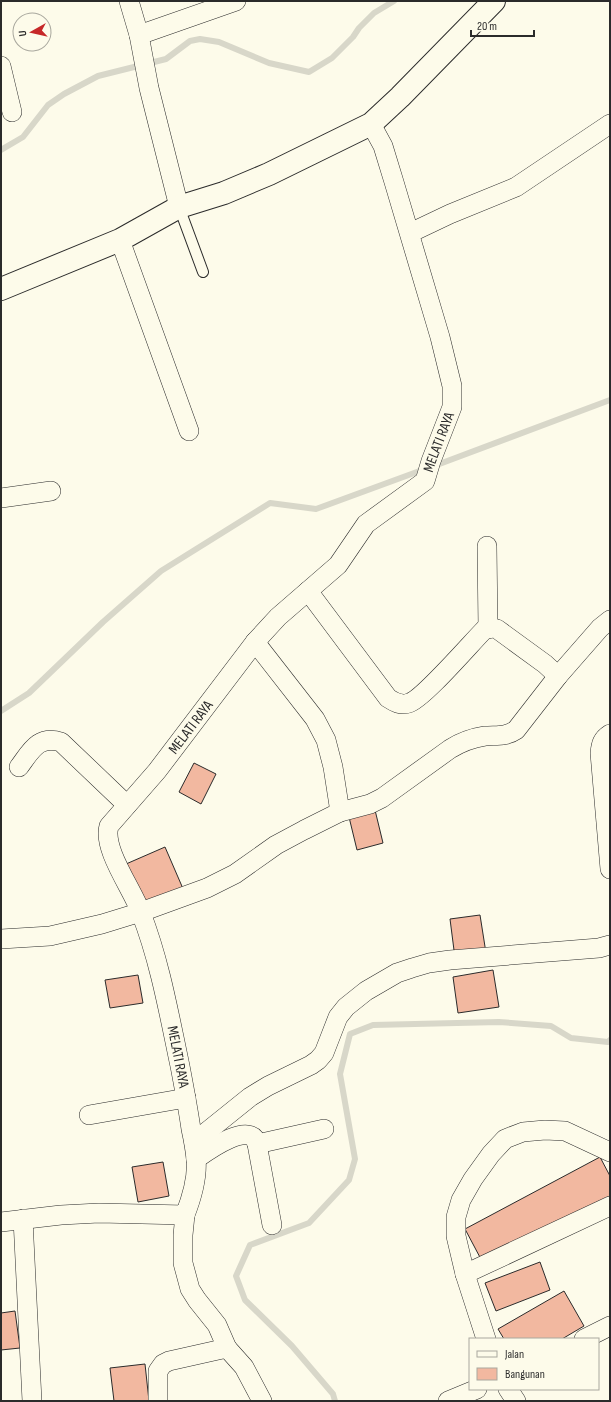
<svg xmlns="http://www.w3.org/2000/svg" width="611" height="1402" viewBox="0 0 611 1402" font-family="'Sofia Sans Condensed',sans-serif">
<style>
.lines{fill:none;stroke-linecap:round;stroke-linejoin:round}
.stream{stroke:#d8d7c9;stroke-width:6}
.building{fill:#f2b8a0;stroke:#2b2b2b}
.service-casing{stroke:#2b2b2b;stroke-width:12}
.minor-casing{stroke:#2b2b2b;stroke-width:20}
.tertiary-casing{stroke:#2b2b2b;stroke-width:24}
.service{stroke:#fdfbea;stroke-width:10}
.minor{stroke:#fdfbea;stroke-width:19}
.tertiary{stroke:#fdfbea;stroke-width:22}
.labels{text-anchor:middle;dominant-baseline:central;stroke-width:3;stroke-linejoin:round;paint-order:stroke}
.street-label{font-size:15px;fill:#2b2b2b;stroke:#fdfbea}
</style>
<rect width="100%" height="100%" fill="#fdfbea"/>
<g class="lines">
<path class="stream" d="M1,150L23,137L48,105L64,94L98,76L166,59L190,41L200,39L219,42L269,63L309,72L332,58L353,37L359,28L374,13L394,1
M434,466L610,400
M1,711L29,693L103,622L161,571L270,503L316,509L425,469
M335,1401L333,1394L292,1346L245,1300L236,1276L250,1245L309,1223L349,1180L355,1159L340,1074L350,1034L373,1025L499,1022L551,1026L571,1038L608,1042L610,1040"/>
</g>
<path class="building" d="M194,763L216,774L201,804L179,792Z
M375,810L383,843L357,850L349,817Z
M165,847L184,891L145,908L126,864Z
M480,915L486,953L455,958L450,919Z
M493,970L499,1007L458,1013L453,977Z
M138,975L143,1003L110,1008L105,980Z
M600,1157L610,1176V1196L483,1263L465,1229Z
M163,1162L169,1196L138,1202L132,1167Z
M540,1262L550,1290L496,1311L485,1283Z
M564,1291L584,1326L562,1339H504L498,1329Z
M15,1311L20,1348L1,1350V1313Z
M145,1364L149,1401H114L110,1368Z"/>
<g class="lines">
<defs>
<path id="service" d="M179,207L203,272"/>
<g id="minor">
<path d="M129,1L139,35L149,88L179,207"/>
<path d="M139,35L236,1"/>
<path d="M1,66L12,112"/>
<path d="M410,233L450,214L516,187L610,124"/>
<path d="M120,240L189,431"/>
<path d="M1,498L51,491"/>
<path d="M487,546L488,629"/>
<path d="M308,591L388,698C394,702 401,706 409,703C423,699 471,643 485,629L492,628L497,629L545,664L558,676L600,628L610,620"/>
<path d="M255,642L315,719L326,740L333,767L340,812"/>
<path d="M610,734C602,739 601,744 600,753L610,869"/>
<path d="M19,767C31,751 38,735 61,742L127,805"/>
<path d="M1,939L50,936L102,924L141,912L207,888L235,874L276,845L304,830L340,812L370,804L382,798L450,749C461,742 472,738 485,736C496,735 506,737 516,730L558,676"/>
<path d="M89,1115L186,1098"/>
<path d="M194,1142L250,1097L268,1086L311,1065L318,1060L324,1053L338,1017L346,1007L366,991L397,973L412,968L429,963L450,960L599,948L610,945"/>
<path d="M257,1144L324,1129"/>
<path d="M196,1159C206,1152 251,1119 257,1144L272,1225"/>
<path d="M185,1215L183,1235V1263L190,1289L197,1300L217,1325L227,1348L244,1367L262,1401"/>
<path d="M23,1219L32,1401"/>
<path id="s1" d="M1,1222L61,1215L99,1213L185,1215C192,1197 198,1178 196,1159C195,1149 193,1138 191,1129C188,1108 184,1087 180,1066C169,1014 160,962 141,913C133,890 102,849 109,826L157,771L255,642L278,617L338,565L366,524L425,481L431,461L452,407V386L440,337L394,182L383,146L371,124"/>
<path d="M465,1274L610,1206"/>
<path d="M486,1339L465,1274L456,1236V1217L461,1200L473,1179L491,1154L505,1139L523,1132L545,1130L565,1131L610,1152"/>
<path d="M584,1339L610,1326"/>
<path d="M508,1389L516,1401"/>
<path d="M158,1401V1371L163,1364L169,1361L227,1348"/>
<path d="M448,1401L477,1389"/>
</g>
<path id="tertiary" d="M1,289L120,240L179,207L224,193L269,174L371,124L400,97L494,1"/>
</defs>
<use href="#service" class="service-casing"/>
<use href="#minor" class="minor-casing"/>
<use href="#tertiary" class="tertiary-casing"/>
<use href="#service" class="service"/>
<use href="#minor" class="minor"/>
<use href="#tertiary" class="tertiary"/>
</g>
<g class="labels">
<g class="street-label">
<text stroke="none"><textPath href="#s1" startOffset="1101">MELATI RAYA</textPath></text>
<text stroke="none"><textPath href="#s1" startOffset="717">MELATI RAYA</textPath></text>
<text transform="translate(178 1057) rotate(79)">MELATI RAYA</text>
</g>
</g>
<rect width="611" height="1402" fill="none" stroke="#2b2b2b" stroke-width="4"/>
<rect x="469" y="1338" width="130" height="52" fill="#fdfbea" stroke="#a9a89e"/>
<rect x="477" y="1351" width="20" height="6" fill="#fdfbea" stroke="#a9a89e"/>
<text x="505" y="1358" font-size="12" fill="#2b2b2b">Jalan</text>
<rect x="477" y="1368" width="20" height="12" fill="#f2b8a0" stroke="#a9a89e"/>
<text x="505" y="1378" font-size="12" fill="#2b2b2b">Bangunan</text>
<g transform="translate(32 32) rotate(262)"><circle r="19" fill="#fdfbea" stroke="#a9a89e"/>
<path d="M0-3L7 15L0 10L-7 15Z" fill="#c62828"/>
<text y="-6" font-size="11" font-weight="bold" text-anchor="middle" fill="#2b2b2b">U</text>
</g>
<path d="M471 30v6h63v-6" fill="none" stroke="#2b2b2b" stroke-width="2"/>
<text x="477" y="30" font-size="12" fill="#2b2b2b" stroke="#fdfbea" stroke-width="3" paint-order="stroke">20 m</text>
</svg>
